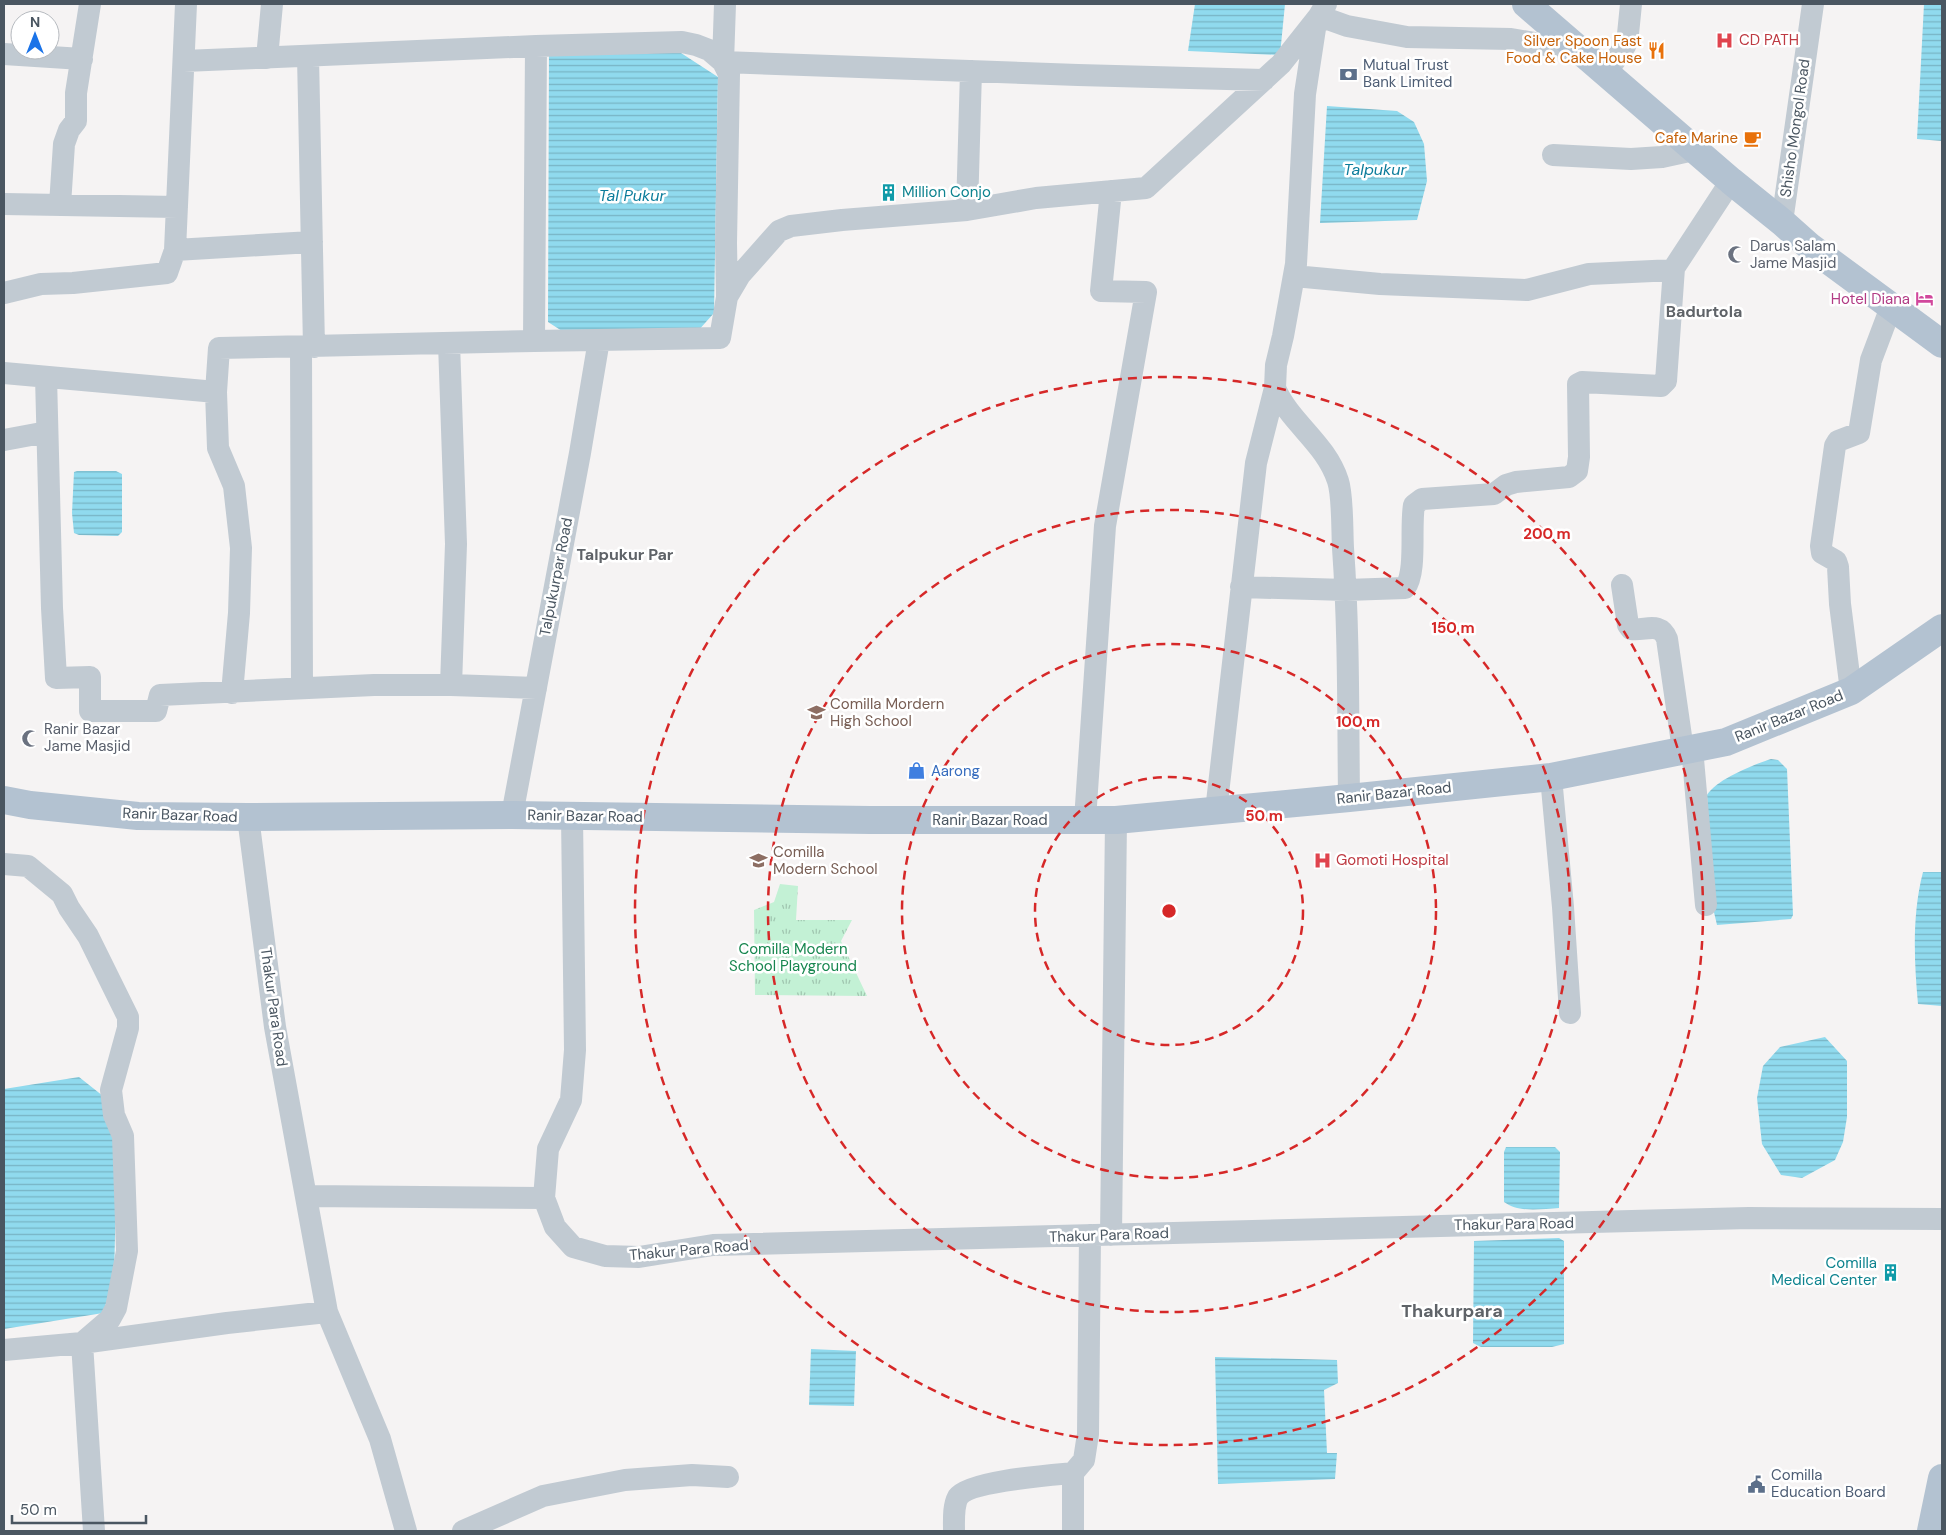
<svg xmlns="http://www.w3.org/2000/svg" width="1946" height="1535" viewBox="0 0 1946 1535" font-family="'DM Sans',sans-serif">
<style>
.park{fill:url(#park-tufts)}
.water{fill:url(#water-rules)}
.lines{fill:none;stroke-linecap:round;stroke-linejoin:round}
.minor{stroke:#c1cad2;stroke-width:22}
.major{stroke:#b3c2d1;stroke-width:28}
.ring{fill:none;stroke:#d62828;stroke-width:2.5;stroke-dasharray:9 6}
.labels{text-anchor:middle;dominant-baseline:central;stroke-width:5;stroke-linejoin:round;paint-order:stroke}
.health-label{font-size:15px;fill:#be3a42;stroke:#fff;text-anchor:start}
.food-label{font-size:15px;fill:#c56008;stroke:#fff;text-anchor:end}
.service-label{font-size:15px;fill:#4e5e75;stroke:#fff;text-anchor:start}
.street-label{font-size:15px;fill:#4a5661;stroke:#fff}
.culture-label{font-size:15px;fill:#0d838f;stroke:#fff;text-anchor:start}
.worship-label{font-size:15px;fill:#5b616d;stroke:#fff;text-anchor:start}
.hotel-label{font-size:15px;fill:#b23c85;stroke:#fff;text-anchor:end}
.education-label{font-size:15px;fill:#785e54;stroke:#fff;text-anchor:start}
.shop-label{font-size:15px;fill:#366cbe;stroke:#fff;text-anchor:start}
.park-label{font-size:15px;fill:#17864f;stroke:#fff}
.water-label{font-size:16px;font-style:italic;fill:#0c7c9b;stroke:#fff}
.neighbourhood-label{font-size:16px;font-weight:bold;fill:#5f6368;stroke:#fff}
.quarter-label{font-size:18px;font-weight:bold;fill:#5f6368;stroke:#fff}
.centre{fill:#d62828;stroke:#fff;stroke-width:2.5}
.ring-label{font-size:15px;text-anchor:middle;font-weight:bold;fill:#d62828;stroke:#fff;stroke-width:5;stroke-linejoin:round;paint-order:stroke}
</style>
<defs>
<pattern id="park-tufts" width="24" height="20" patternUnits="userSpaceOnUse" patternTransform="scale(1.25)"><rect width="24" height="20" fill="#c3f1d5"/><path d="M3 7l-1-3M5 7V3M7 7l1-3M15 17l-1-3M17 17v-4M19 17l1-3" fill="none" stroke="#a0c6b0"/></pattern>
<pattern id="water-rules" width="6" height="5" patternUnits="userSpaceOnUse" patternTransform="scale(1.25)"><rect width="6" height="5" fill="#90daee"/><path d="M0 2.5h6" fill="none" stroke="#78b4c4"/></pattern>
</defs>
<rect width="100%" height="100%" fill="#f5f3f3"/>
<path class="park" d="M780,884L798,886L796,920H852L841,941L867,996L755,995L754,910L774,902Z"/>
<path class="water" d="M1195,4H1285L1280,55L1188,51Z
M1924,4H1942V141L1917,139Z
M549,48L681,53L718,77L714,313L697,332L562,331L548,322Z
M1327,106L1397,111L1414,122L1424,144L1427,181L1417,220L1320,223Z
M77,471H116L122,474V532L118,536L79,535L74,533L72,513L74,472Z
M1771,759L1778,760L1787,769L1793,915L1791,919L1717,925L1713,908L1707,795C1717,779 1753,765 1771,759Z
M1923,872H1942V1006L1918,1004C1914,961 1912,914 1923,872Z
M1825,1037L1847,1061V1117L1843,1142L1835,1160L1802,1178L1781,1175L1762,1144L1757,1098L1763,1066L1780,1047Z
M79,1077L103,1096L117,1153L114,1278L103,1313L4,1329V1089Z
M1506,1147H1555L1560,1152L1559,1208C1541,1209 1519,1213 1504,1202V1152Z
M1559,1238L1564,1241V1344L1552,1347H1481L1473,1343L1474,1241Z
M811,1349L856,1351L854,1406L809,1405Z
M1215,1357L1337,1360L1338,1383L1324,1390L1327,1453H1337L1335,1479L1218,1484Z"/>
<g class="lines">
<path class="minor" d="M725,4L723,62L1078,75L1264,80
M1319,16L1347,26L1407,37L1511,39L1580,51
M4,54L82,59
M308,56L314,347
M267,58L272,4
M184,61L536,46L682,42L696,45L709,50L723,62L729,74L726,243L727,297
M1606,73L1625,46L1628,34L1631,4
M1553,155L1631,159L1662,157L1694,150
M4,204L177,207
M60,205L64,144L69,130L76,121V93L90,4
M967,210L971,71
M1782,222L1813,4
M175,250L186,4
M1294,276L1380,284L1527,290L1589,274L1674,270
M4,293L41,284L73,283L167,273L175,250L312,242
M534,341L536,46
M449,343L456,544L451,685
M301,347L302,688
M4,373L216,392L219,348L534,341L720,338L727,297L740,275L779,231L791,226L842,220L967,210L1036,198L1146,188L1281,64L1319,16L1326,4
M46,377L52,608L56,678L90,677V711H156L160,695L374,685H451L536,688
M1275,388C1290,423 1326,443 1338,481C1343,496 1342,531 1343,548C1349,631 1348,715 1349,798
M216,392L218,448L234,486L241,548L239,613L232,693
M4,440L47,432
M1622,585L1628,625L1631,629C1646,631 1660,621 1667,639L1683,750
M1241,587L1346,590L1405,588C1417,572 1410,527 1414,505L1422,499L1494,494L1506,485L1516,482L1569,477L1577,471L1579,457L1578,384L1582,382L1661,386L1666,381L1674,268L1731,181
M1851,691L1840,604L1838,567L1836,561L1822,553L1821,546L1835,446L1838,441L1859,433L1871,360L1891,307
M1692,748L1706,905
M1551,777L1563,907L1570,1013
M1216,811L1256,463L1275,388L1276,365L1283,336L1296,264L1305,94L1316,22
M512,815L580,453L599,340
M572,816L575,1050L571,1100L548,1149L544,1198L555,1227L573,1247L605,1256L639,1257L713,1245L1749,1218L1942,1219
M248,817L275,1027L327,1312L380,1439L406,1531
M1085,820L1105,526L1146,292L1101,291L1111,191
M4,864L28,866L62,894L69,908L88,936L128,1017V1028L111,1090L114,1115L123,1136L127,1251L116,1308L110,1319L82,1343
M306,1196L544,1198
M1111,1235L1116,820
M82,1343L227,1323L327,1312
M4,1350L82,1343L94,1531
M463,1531L543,1496L625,1480L692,1475L728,1477
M954,1531C954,1521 953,1506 958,1497C969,1481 1052,1475 1073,1473
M1073,1531V1473L1084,1460L1088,1434L1090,1235"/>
<path class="major" d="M1526,4L1731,181L1782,222L1809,246L1942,344
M4,800L30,805L138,816L248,817L512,815L870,820H1116L1349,798L1551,777L1726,742L1851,691L1942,628
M1931,1531L1942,1478"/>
</g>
<g class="ring">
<circle cx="1169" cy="911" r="134"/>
<circle cx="1169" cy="911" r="267"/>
<circle cx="1169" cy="911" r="401"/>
<circle cx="1169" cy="911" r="534"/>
</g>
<defs>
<symbol id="hospital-bare" viewBox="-9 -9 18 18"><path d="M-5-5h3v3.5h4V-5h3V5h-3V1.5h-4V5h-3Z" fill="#e0444e" stroke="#fff" stroke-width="2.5" paint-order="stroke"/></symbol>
<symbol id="restaurant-bare" viewBox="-9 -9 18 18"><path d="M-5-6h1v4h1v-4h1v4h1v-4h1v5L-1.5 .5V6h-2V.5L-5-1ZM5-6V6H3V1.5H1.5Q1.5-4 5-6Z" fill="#e8710a" stroke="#fff" stroke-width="2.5" paint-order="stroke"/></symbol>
<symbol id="bank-bare" viewBox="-9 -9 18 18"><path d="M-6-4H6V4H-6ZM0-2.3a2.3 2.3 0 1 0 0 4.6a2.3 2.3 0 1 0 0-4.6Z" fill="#5c6f8a" stroke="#fff" stroke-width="2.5" paint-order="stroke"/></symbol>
<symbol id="cafe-bare" viewBox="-9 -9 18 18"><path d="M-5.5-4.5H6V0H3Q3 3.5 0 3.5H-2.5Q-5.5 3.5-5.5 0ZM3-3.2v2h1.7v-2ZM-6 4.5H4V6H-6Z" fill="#e8710a" stroke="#fff" stroke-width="2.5" paint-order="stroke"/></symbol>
<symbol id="building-bare" viewBox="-9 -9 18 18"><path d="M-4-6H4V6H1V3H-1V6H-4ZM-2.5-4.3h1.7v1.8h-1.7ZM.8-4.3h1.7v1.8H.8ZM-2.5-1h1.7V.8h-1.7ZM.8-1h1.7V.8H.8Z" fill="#0f9aa8" stroke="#fff" stroke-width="2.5" paint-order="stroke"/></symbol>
<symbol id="mosque-bare" viewBox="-9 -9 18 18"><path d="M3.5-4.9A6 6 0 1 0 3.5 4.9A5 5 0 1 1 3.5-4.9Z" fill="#6b7280" stroke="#fff" stroke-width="2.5" paint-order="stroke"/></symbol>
<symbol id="hotel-bare" viewBox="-9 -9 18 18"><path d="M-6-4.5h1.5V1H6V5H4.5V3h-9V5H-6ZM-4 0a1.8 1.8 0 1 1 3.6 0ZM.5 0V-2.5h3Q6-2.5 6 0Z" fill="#d1479c" stroke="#fff" stroke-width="2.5" paint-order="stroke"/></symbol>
<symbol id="school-bare" viewBox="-9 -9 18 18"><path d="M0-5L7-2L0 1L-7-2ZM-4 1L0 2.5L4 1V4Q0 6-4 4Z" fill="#8d6e63" stroke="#fff" stroke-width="2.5" paint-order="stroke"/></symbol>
<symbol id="shop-bare" viewBox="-9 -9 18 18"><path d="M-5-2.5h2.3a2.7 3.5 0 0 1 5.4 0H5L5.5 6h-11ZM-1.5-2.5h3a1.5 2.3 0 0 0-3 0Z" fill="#3f7fe0" stroke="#fff" stroke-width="2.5" paint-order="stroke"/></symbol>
<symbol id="civic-bare" viewBox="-9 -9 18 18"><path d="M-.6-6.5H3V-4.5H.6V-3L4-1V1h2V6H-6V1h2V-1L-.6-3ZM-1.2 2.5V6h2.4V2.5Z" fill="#5c6f8a" stroke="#fff" stroke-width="2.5" paint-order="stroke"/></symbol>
</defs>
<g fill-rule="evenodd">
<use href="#hospital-bare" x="1712" y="28" width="25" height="25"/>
<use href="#restaurant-bare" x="1644" y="38" width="25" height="25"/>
<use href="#bank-bare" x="1336" y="62" width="25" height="25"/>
<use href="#cafe-bare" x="1740" y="126" width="25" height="25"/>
<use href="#building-bare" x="876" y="180" width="25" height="25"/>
<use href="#mosque-bare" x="1724" y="242" width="25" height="25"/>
<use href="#hotel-bare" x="1912" y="286" width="25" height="25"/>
<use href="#school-bare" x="804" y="700" width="25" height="25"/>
<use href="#mosque-bare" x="18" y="726" width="25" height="25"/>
<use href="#shop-bare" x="904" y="758" width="25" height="25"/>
<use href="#hospital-bare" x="1310" y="848" width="25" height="25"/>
<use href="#school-bare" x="746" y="848" width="25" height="25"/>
<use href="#building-bare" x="1878" y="1260" width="25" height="25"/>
<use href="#civic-bare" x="1744" y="1472" width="25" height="25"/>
</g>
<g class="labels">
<g class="health-label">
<text x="1739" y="40">CD PATH</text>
<text x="1336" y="860">Gomoti Hospital</text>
</g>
<g class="food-label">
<text x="1642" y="41">Silver Spoon Fast<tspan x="1642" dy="17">Food &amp; Cake House</tspan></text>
<text x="1738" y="138">Cafe Marine</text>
</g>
<g class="service-label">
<text x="1363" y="65">Mutual Trust<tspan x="1363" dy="17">Bank Limited</tspan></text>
<text x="1771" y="1475">Comilla<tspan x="1771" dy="17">Education Board</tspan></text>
</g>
<g class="street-label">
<text transform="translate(1795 128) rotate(-82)">Shisho Mongol Road</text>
<text transform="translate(556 577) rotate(-79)">Talpukurpar Road</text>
<text transform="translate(1789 716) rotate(-22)">Ranir Bazar Road</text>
<text transform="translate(1394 793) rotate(-6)">Ranir Bazar Road</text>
<text transform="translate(180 815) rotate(2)">Ranir Bazar Road</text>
<text transform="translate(585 816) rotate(1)">Ranir Bazar Road</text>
<text x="990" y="820">Ranir Bazar Road</text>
<text transform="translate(274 1007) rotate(82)">Thakur Para Road</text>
<text transform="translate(1514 1224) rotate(-1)">Thakur Para Road</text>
<text transform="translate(1109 1235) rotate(-2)">Thakur Para Road</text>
<text transform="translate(689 1250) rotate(-5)">Thakur Para Road</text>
</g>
<g class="culture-label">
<text x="902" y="192">Million Conjo</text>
<text x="1877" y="1263" text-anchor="end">Comilla<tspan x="1877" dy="17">Medical Center</tspan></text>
</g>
<g class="worship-label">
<text x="1750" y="246">Darus Salam<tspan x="1750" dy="17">Jame Masjid</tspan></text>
<text x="44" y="729">Ranir Bazar<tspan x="44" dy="17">Jame Masjid</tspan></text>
</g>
<g class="hotel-label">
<text x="1910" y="299">Hotel Diana</text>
</g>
<g class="education-label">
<text x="830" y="704">Comilla Mordern<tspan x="830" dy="17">High School</tspan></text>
<text x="773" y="852">Comilla<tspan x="773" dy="17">Modern School</tspan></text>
</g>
<g class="shop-label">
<text x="931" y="771">Aarong</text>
</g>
<g class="park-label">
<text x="793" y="949">Comilla Modern<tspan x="793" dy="17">School Playground</tspan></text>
</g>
<g class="water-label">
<text x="1375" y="169">Talpukur</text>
<text x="632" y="195">Tal Pukur</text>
</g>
<g class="neighbourhood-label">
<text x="1704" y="311">Badurtola</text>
<text x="625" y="554">Talpukur Par</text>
</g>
<g class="quarter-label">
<text x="1452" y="1311">Thakurpara</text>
</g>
</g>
<circle cx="1169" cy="911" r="8" class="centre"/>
<g class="ring-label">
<text x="1547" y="539">200 m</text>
<text x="1453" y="633">150 m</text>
<text x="1358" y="727">100 m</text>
<text x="1264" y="821">50 m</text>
</g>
<rect width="1946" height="1535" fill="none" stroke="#4a5661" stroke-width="10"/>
<g transform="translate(35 35)"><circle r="24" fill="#ffffff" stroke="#b7bbc0"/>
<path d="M0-4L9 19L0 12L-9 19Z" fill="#1a73e8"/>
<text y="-8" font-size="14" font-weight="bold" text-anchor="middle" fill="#4a5661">N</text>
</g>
<path d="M12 1515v8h134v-8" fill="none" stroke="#4a5661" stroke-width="2.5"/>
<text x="20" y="1515" font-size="15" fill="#4a5661" stroke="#ffffff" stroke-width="4" paint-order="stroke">50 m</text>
</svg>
